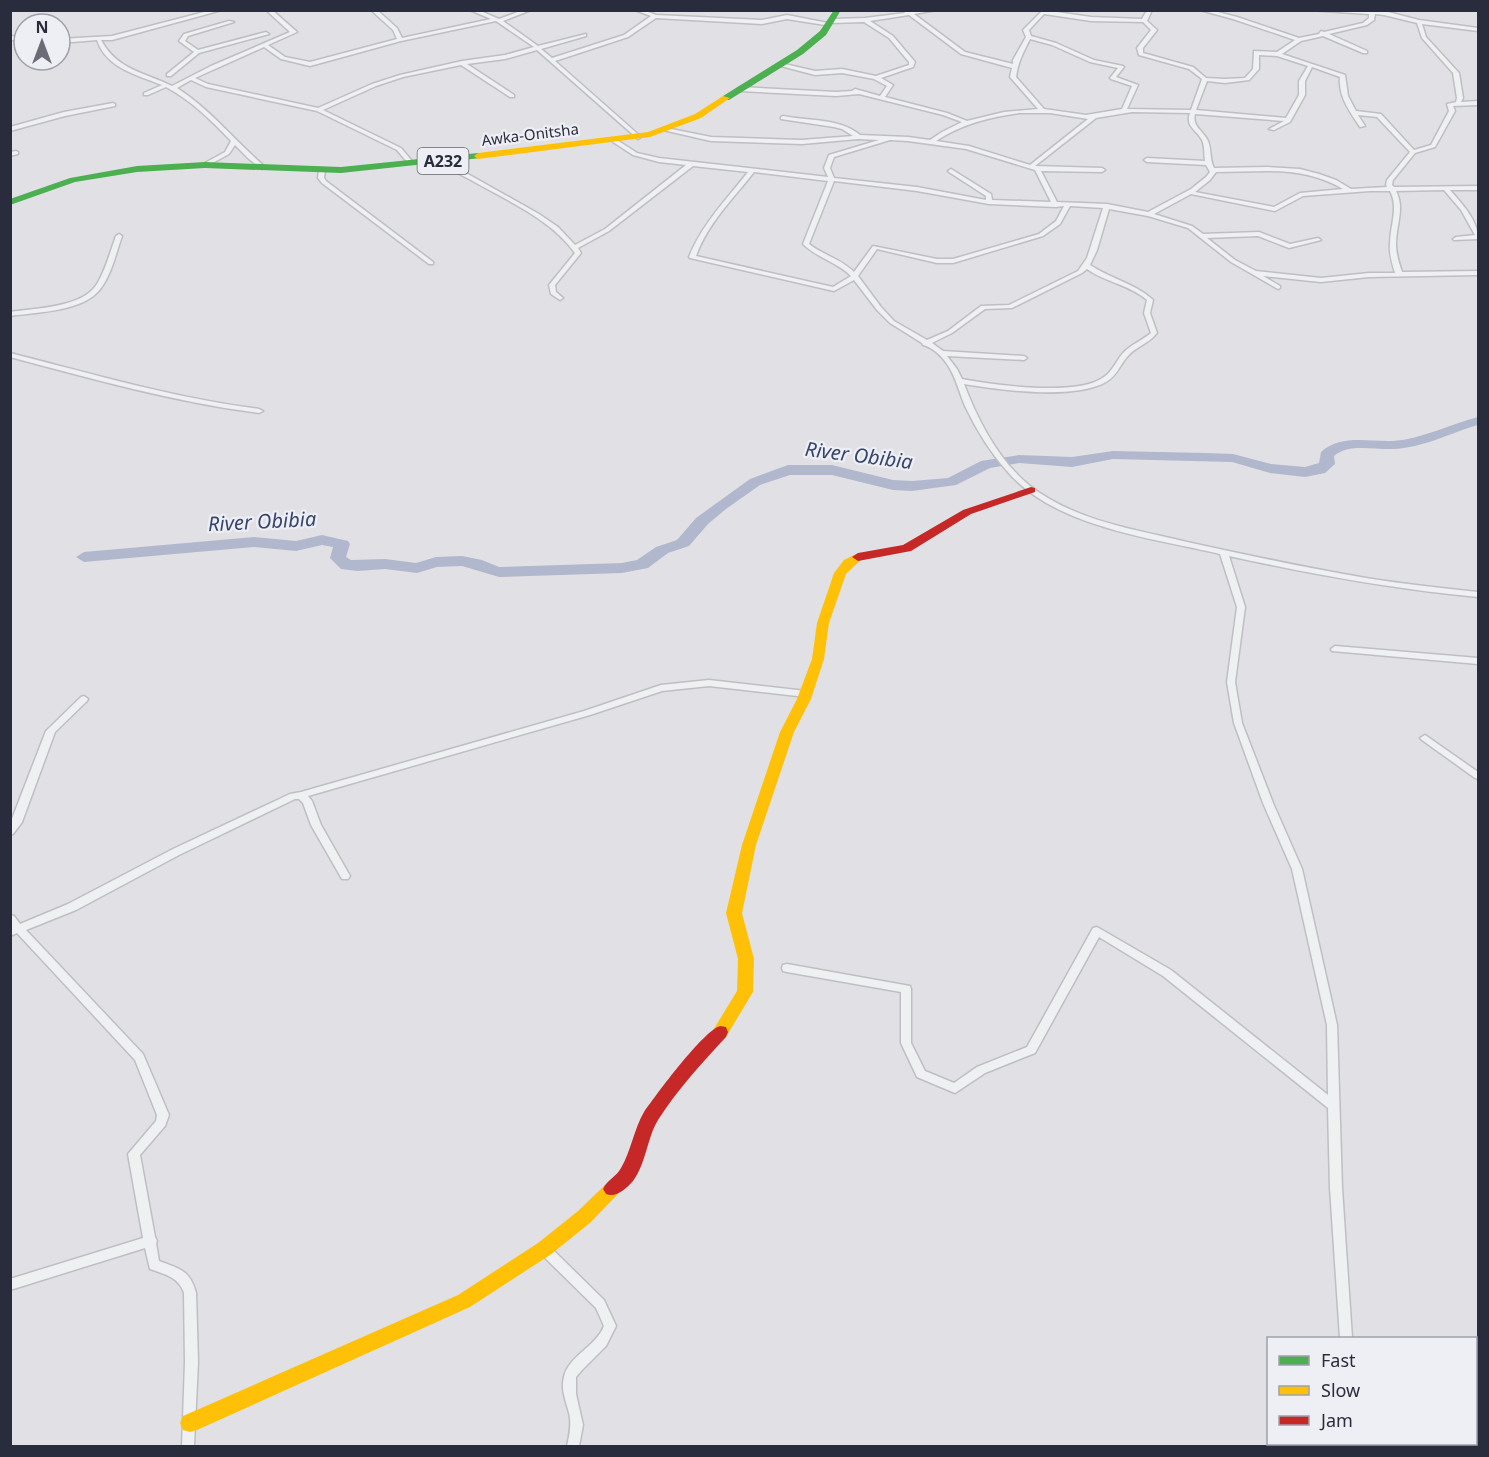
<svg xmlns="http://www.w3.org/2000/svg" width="1489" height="1457" viewBox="0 0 1489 1457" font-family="'Noto Sans',sans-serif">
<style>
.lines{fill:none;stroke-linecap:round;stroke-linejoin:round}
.river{fill:#b1b8ce;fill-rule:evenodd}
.street-casing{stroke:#bfbfc3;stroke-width:3}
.street{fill:#eff0f2;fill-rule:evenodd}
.fast{fill:#4caf50;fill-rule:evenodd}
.slow{fill:#ffc107;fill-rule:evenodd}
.jam{fill:#c62828;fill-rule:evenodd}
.labels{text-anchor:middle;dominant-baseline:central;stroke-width:4.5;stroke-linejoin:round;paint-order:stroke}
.far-street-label{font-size:15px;fill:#292c3c;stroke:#eeeff4}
.shield{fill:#eeeff4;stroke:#646673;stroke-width:1.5}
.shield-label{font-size:16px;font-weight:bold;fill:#292c3c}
.water-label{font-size:20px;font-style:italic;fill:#37446c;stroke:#eeeff4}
</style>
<rect width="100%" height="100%" fill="#e1e1e5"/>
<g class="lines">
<path class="river" d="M1478,417V425C1450,433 1423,448 1393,449C1374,450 1349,443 1334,456L1335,464L1325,473L1305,477L1270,473L1232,462L1113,459L1072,467L1019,463L990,468L956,485L912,491L893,490L832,475H790L760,485L726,509L708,524L689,546L668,553L648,568L622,573L499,577L462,566L437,567L417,573L385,569L358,571L341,569L330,558L333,547L322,545L296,551L254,547L84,562L76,557L84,552L254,537L296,541L322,535L348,541L350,544L346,557L351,560L385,559L416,563L436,557L462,556L482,560L499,567L622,563L637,560L656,547L677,540L696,518L750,479L788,465H832L893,480L912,481L948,478L981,461L1019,455L1072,457L1113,451L1206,453L1233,454L1271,464L1305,467L1319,463L1321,452C1341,434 1368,442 1393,441C1422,439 1450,424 1478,417Z"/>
<defs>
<path id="street" d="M212,10H222L112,40H101C117,70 144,72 172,86L211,66L290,32L266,10H272L297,32L268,45L285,57L310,62L397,39L393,30L371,10H377L397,28L402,38L491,19L470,10H478L499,19L523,10H531L503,21L538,46L586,34V36L541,49L552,58L624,35L651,16L635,10H643L656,15L762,20L787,15L828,23L825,25L787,19L762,24L656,18L628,37L555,61L640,136V138L638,139L537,50L505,59L467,64L514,95V97H510L461,65L403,77L376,86L323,110L401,148L412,161L409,163L407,162L397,150L317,111L206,87L191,80L177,88C210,109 234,140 264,166L265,167L262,169L249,159L235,145L229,154L207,166H203V164L225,152L231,141C211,120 192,101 166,87L148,95H144V93L162,85C137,75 106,68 97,40L60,43V39L112,36ZM496,21L534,47L505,55L462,61L400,75L372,84L318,108L208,84L195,78L264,47L281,59L310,66L401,41Z
M903,10L911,12L937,10L914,14L965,52L1013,64V60L1026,37L1023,30L1043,10L1091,17L1142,19L1147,10H1152L1147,21L1157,30L1143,48V53L1193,67L1206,78L1225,79L1245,78L1253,69L1254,51L1277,52L1295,40L1233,19L1200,10H1210L1237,17L1299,38L1319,34L1321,31L1324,32L1363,23L1369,18V14L1308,10L1384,11L1419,20L1478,28V31L1422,24L1426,37L1459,73L1463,98L1461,102L1478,101V105L1453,106L1455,111L1435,147L1415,153L1393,180L1392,185L1394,187L1478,186V190H1450C1462,204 1478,220 1478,239L1454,240L1453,239L1456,237L1475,235L1461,210L1444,190L1396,191C1405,208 1396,225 1396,244C1396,254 1399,263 1402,272L1478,271V275L1369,277L1321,282L1263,276L1280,286V288L1278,289L1231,262L1188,228L1148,216L1109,209L1097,250L1090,265C1109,278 1134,283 1152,299L1153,300L1150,313L1157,333L1156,334C1148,344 1135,347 1127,357C1120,365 1116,377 1106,382C1074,400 1000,390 964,384C978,421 999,461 1030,486C1075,521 1134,529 1187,542C1247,555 1306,568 1366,578C1403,584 1441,588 1478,592V597C1394,589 1311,574 1229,556L1245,607L1235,682L1242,723L1273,803L1302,869L1337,1025L1342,1188L1352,1338H1340L1330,1188L1328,1108L1163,976L1099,937L1035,1053L985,1073L955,1093L917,1077L901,1043V992L787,972L783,971L782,968L783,965L787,964L910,986L911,989V1043L925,1071L954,1083L977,1067L1027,1047L1093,928L1097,927L1171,970L1328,1095L1327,1025L1292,869L1263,803L1234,723L1227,682L1237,607L1220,554C1152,538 1054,527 1007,471C990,452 976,429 965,406C959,392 956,377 947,364C942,356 932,347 923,345L922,343L890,323L877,310L854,280L834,291L690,258L689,257C702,224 727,199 748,172L693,166L609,231L578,248L581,253L555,285L556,292L563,298L560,300L551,294L549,285L575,253C551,219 506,200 471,180C460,174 448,169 438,161L443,160L539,214L558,227L575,245L605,229L686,165L659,162L633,155L613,142V140H617L637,153L659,158L828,177L824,168L829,155L879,140L858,139L802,144L711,141L663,130L666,128L711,137L802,140L853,136L842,129L834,127L781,119V117L783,116C807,121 840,118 860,135L908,137L930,140L942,132L962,122L943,115L859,94L836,96L740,91L737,89L740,87L836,92L852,91L855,89L880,96L887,86L874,79L842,73L815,75L777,65L780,63L815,71L842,69L876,76L909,65V62L889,38L864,22L832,23L829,21L832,19L865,18L905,13ZM1044,14L1091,21L1143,22L1151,30L1137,48L1139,55L1189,69L1202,79L1191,110L1127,109L1138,85L1116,77L1124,67L1123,66L1094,60L1056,43L1031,36L1029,30ZM1375,14L1384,15L1417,23L1422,38L1453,73L1457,98L1456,102L1447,104L1449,111L1431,145L1414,150L1381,114L1356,111L1348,96L1345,75L1282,54L1301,41L1323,36L1363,53H1367V51L1329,34L1367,25L1374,20ZM909,15L961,54L1012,68L1010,77L1038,109L1004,112L967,121L947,113L885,97L893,85L881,78L913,67L915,62L893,36L870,21ZM1030,39L1052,45L1090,62L1118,68L1110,78L1111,79L1132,86L1122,109L1086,115L1044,109L1016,77C1018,62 1023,53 1030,39ZM1259,55L1277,56L1308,66L1299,81V95L1286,118L1196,110L1207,81L1225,83L1249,80L1259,69ZM1312,67L1340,77C1338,96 1350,112 1360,127L1365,126L1358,115L1377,117L1410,152L1387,180L1386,185L1387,187L1351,189L1336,180L1319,174L1300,169L1267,167L1214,168C1209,159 1212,148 1207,139C1202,130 1192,126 1195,114L1284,121L1269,129L1274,130L1290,122L1305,95V81ZM1132,112L1190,113C1185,127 1197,130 1202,140C1205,146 1204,155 1205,161L1147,158L1144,160L1147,162L1206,165L1210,172L1206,177L1191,189L1148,212L1107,204L1057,202L1041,171L1102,172L1105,170L1102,168L1035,166L1096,118ZM1019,113H1050L1088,119L1030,165L969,146L936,141C961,124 989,117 1019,113ZM890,140L908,141L966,149L1035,170L1051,202L992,200L991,194L951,169L948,171L949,172L986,196V200L917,187L834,178L830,168L834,157ZM1267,171C1295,171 1319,175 1343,189L1300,193L1274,207L1195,192L1210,180L1216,172ZM754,172L828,181L803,244C817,258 837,262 851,276L833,287L696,256C708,223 733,199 754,172ZM834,181L917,191L989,204L1056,207L1064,206L1056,221L1039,234L953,259H937L873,246L854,272C841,259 823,255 809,244ZM1370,191H1390C1399,208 1390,225 1390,244C1389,254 1392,263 1395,273H1369L1321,278L1256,271L1235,260L1207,238L1258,236L1289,248L1321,240L1318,238L1290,244L1259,232L1203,234L1192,226L1154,214L1191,194L1275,211L1303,196ZM1070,206L1103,208L1087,258L1078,271L1009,305L981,306L948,331L927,340L894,321L881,307L858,276L877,249L937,263H953L1043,236L1060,224ZM1087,269C1105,282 1130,285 1147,300L1144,313L1151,333C1143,340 1132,344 1124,352C1117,359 1113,371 1104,377C1078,397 994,385 962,379L957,369L947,356L1024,360L1027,358L1024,356L943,351L932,343L952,333L985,309L1012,308L1082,273Z
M229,21L234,22L188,36L185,41L198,50L266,32L269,34L199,53L171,76H167V74L194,52L179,41L184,34Z
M10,36L24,37V41L10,40Z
M113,103L115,104V106L65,116L10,131V127L64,112Z
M16,151L18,152V154L10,156V152Z
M322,168L325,170L324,178L326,181L433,262V264H429L322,183L318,178L319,170Z
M119,234L122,236C116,253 112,273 101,288C84,312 37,312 10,316V312C36,308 82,308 97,284C106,269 110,252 116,236Z
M10,353C93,374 174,398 259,409L263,411L259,413C174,402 93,379 10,357Z
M1335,646L1478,658V664L1332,651L1331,649Z
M709,680L806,691L810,694L806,697L709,686L662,691L590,715L308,796L312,801L321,825L350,876L348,879H342L311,825L303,803L299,799H295L179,855L76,910L26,930L143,1054L169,1115L165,1126L140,1155L155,1237L157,1241L156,1243L159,1261C180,1269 190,1270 196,1293L198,1362L194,1446H182L185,1362L184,1293C179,1277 164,1274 150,1269L145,1248L10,1290V1279L143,1238L128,1154L156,1121L157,1115L135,1060L17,933L10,936V915L14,916L20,924L68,904L173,849L290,794L301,792L584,711L661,685Z
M84,696L88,699L87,701L55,732L22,822L13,834L10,835V824L46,731L81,697Z
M1425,735L1478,772V779L1475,778L1422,740L1420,738Z
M544,1244L548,1245L604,1300L616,1326L606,1346L582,1370L576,1377V1394L583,1425L579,1446H567C569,1437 571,1428 570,1418C568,1405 560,1391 564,1377C569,1355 596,1347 604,1326L596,1308L540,1253L538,1249L540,1245Z
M1351,1444H1363L1364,1446H1352Z"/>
</defs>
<use href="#street" class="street-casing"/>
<use href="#street" class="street"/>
<path class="fast" d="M834,10H841L826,35L803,54L729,100H723V96L797,50L820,31Z
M478,153L481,154V158L341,173L205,168L137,172L75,182L10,205V199L70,178L137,166L205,162L341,167Z"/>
<path class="slow" d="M723,96L730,98L701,118L650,137L478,159L474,156L478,153L648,132L695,114Z
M858,553L864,557L846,574L829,623L824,659L811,699L794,732L756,845L742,913L754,959L753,992L726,1037L720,1038L714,1037L712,1032L737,991L738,959L726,913L742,845L780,732L797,699L812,659L817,623L834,573L844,560Z
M612,1181L618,1184L621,1189L618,1194L590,1223L550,1255L470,1307L197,1430L190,1432L183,1430L180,1423L183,1416L458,1295L538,1243L578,1211L606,1184Z"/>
<path class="jam" d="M1031,487L1035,488V492L971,514L911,551L858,561L852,557L858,553L903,545L963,510Z
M720,1026L726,1027L728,1032L726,1037C702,1063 677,1090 658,1120C647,1138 646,1164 633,1181C626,1189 616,1198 606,1194L603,1189C607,1180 617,1176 621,1168C631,1151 634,1129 644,1112C656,1095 703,1031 720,1026Z"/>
</g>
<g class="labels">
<g class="far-street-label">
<text transform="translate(530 134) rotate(-7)">Awka-Onitsha</text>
</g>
<rect class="shield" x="417.5" y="148" width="51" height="26" rx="4.5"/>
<g class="shield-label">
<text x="443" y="161">A232</text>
</g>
<g class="water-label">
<text transform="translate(859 455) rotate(7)">River Obibia</text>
<text transform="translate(262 521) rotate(-3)">River Obibia</text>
</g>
</g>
<rect width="1489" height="1457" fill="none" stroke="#292c3c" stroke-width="24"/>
<rect x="1267" y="1337" width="210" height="108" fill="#eeeff4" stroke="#9fa1aa" stroke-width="1.5"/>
<rect x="1279" y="1356" width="30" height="9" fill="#4caf50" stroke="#9fa1aa" stroke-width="1.5"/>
<text x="1321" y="1367" font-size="18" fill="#292c3c">Fast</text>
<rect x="1279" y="1386" width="30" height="9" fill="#ffc107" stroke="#9fa1aa" stroke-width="1.5"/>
<text x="1321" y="1397" font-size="18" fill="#292c3c">Slow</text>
<rect x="1279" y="1416" width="30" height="9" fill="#c62828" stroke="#9fa1aa" stroke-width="1.5"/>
<text x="1321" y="1427" font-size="18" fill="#292c3c">Jam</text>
<g transform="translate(42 42)"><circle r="28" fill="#eeeff4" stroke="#9fa1aa" stroke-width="1.5"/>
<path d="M0-4.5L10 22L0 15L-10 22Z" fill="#696b77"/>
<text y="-9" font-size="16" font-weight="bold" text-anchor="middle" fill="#292c3c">N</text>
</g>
</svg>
